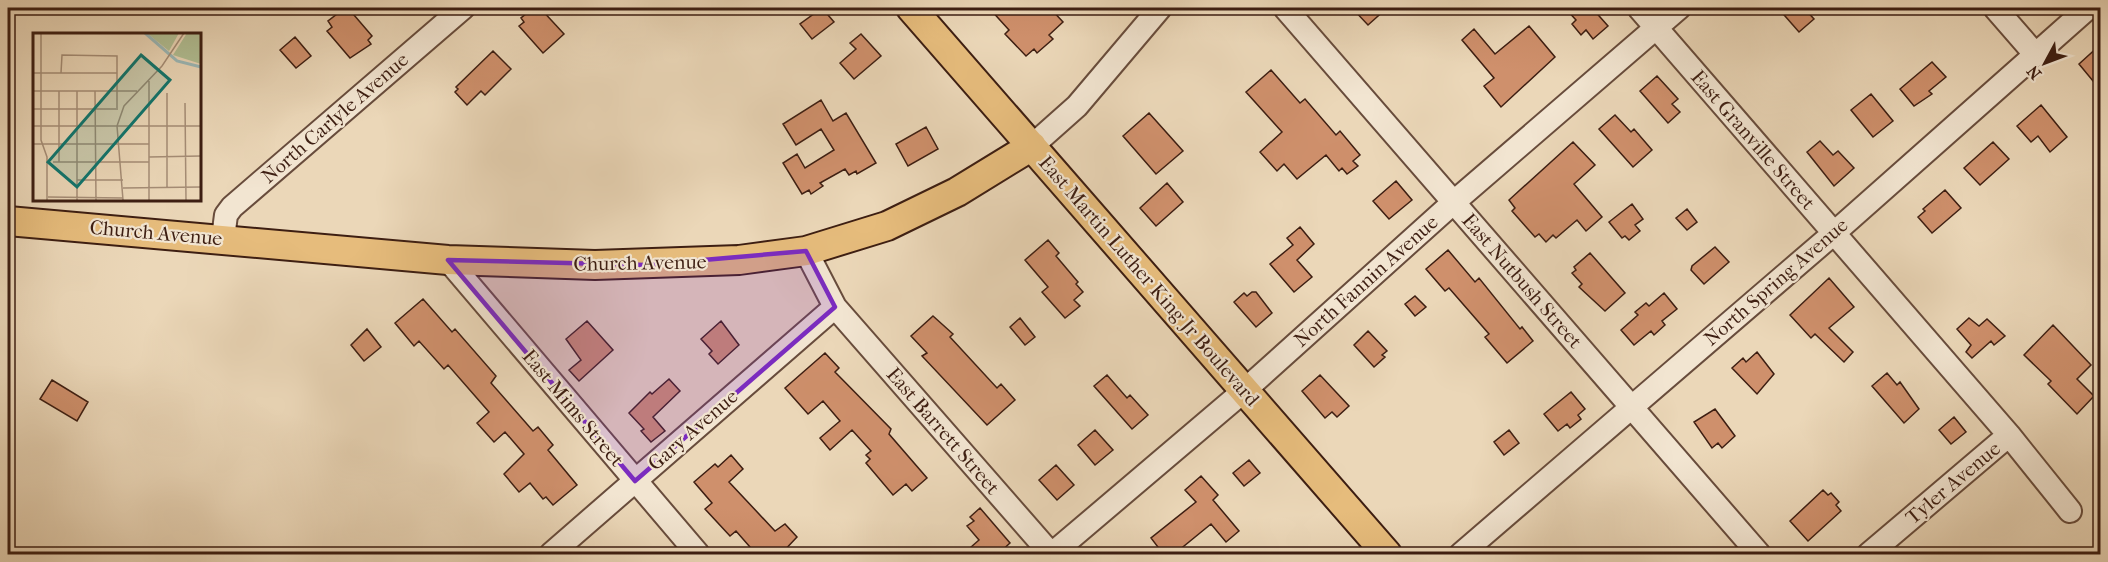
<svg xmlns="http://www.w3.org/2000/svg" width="2108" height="562" viewBox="0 0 2108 562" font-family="'IM FELL French Canon',serif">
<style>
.building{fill:#cf906c;stroke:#3d1e12;stroke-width:1.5}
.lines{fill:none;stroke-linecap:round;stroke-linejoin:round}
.minor-casing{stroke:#684c3c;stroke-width:26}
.major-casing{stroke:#3d1e12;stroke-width:32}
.minor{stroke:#f2e5d1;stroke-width:22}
.major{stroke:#e6bc7c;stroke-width:28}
.marked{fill:#7b2cbf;fill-opacity:0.2;stroke:#7b2cbf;stroke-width:4.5;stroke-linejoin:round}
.labels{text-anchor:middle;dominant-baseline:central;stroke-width:4.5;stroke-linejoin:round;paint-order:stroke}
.street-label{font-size:20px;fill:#3d1e12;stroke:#f2e5d1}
.inset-river{fill:none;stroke:#9bb8b7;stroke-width:3}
.inset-road{fill:none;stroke:#a58d76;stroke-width:1.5}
.view{fill:#0f766e;fill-opacity:0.15;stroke:#0f766e;stroke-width:3}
.inset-edge{fill:none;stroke:#3d1e12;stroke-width:3}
</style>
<rect width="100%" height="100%" fill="#ebd7b8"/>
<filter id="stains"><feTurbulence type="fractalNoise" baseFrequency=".00333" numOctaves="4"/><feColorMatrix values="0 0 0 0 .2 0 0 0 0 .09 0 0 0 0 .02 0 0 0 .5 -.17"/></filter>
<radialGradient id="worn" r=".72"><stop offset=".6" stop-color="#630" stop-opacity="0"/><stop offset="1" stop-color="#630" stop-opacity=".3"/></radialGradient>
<path class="building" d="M345,8H348L372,36L368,40L371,44L350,58L327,31L332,27L328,21Z
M540,8L564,34L543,53L519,26L524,22L521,18L532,9L535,12Z
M822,8L834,22L812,39L800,24Z
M989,8H1030L1036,14L1044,8H1050L1063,22L1049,35L1053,39L1037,53L1034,49L1026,56L1005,34L1009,30Z
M1352,8H1387L1368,25Z
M1565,8H1592L1608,26L1593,39L1586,30L1581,35L1572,24L1576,20Z
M1778,8H1804L1814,19L1799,32Z
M1529,26L1555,57L1501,107L1484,86L1494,78L1462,40L1474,29L1495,54Z
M861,34L881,56L854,79L840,63L856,49L850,43Z
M295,37L311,56L296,68L280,50Z
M2100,45V75L2093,81L2079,64Z
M493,51L511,69L485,95L481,91L467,105L455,92L458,89L456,87Z
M1932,62L1946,77L1929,91L1932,94L1914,106L1900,89Z
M1271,70L1300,103L1305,99L1336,135L1340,131L1360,155L1353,161L1358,166L1347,174L1342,168L1339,171L1326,155L1297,179L1284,164L1277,171L1260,152L1282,132L1246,92Z
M1657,76L1678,99L1672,104L1680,112L1668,123L1640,91Z
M1871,94L1893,121L1873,137L1851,110Z
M821,100L833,121L846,113L876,163L857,174L856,171L849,175L845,169L820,183L823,186L811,194L809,190L802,194L783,163L797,154L805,168L834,150L821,129L796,145L783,124Z
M2041,105L2067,137L2050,152L2038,136L2031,142L2017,126Z
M1149,113L1183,151L1156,174L1123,136Z
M1615,115L1631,132L1634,129L1652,150L1633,167L1599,129Z
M926,127L938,149L908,166L896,144Z
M1820,141L1833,155L1838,151L1854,168L1834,186L1807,152Z
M1573,142L1595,165L1574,184L1602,217L1586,231L1577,220L1556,238L1553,235L1546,242L1539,234L1535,237L1512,211L1515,208L1509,200Z
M1993,142L2009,159L1980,185L1964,168Z
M1396,181L1412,200L1389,219L1373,201Z
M1167,183L1183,202L1156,226L1140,208Z
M1945,190L1961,208L1932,233L1918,217L1925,211L1923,209Z
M1632,204L1643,219L1635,225L1640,231L1629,240L1625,236L1622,238L1609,222Z
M1687,209L1697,222L1687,230L1676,218Z
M1300,227L1314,244L1297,260L1312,277L1294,292L1270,264L1293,245L1287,238Z
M1048,240L1059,253L1056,256L1078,282L1076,284L1083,292L1074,300L1080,306L1065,318L1042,292L1048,287L1025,260Z
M1715,247L1729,262L1704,284L1691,270L1692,266Z
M1448,250L1475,282L1479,278L1520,329L1522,327L1533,341L1507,363L1485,337L1489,334L1449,288L1445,291L1426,269Z
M1590,253L1625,293L1605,311L1579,287L1582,284L1572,273L1576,270L1574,267Z
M1829,278L1854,307L1829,328L1853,352L1844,362L1815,334L1811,338L1790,315Z
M1252,292H1256L1272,313L1256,327L1234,302L1244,293L1247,296Z
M1664,293L1677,309L1662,321L1665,325L1654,335L1651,331L1634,345L1621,330L1638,315L1635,312L1646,303L1649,306Z
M1415,296L1426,307L1415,316L1405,304Z
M423,299L452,332L455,329L496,376L491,383L533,431L538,427L553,445L548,450L577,485L553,505L546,497L543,499L530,483L519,492L504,474L524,454L505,432L494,442L477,423L489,412L448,365L444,369L419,341L414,346L395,323Z
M933,316L953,334L950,337L997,388L1001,384L1015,400L987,425L922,356L927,353L911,336Z
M1020,318L1035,337L1025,345L1010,327Z
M1969,318L1979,326L1987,319L2005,336L1994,345L1991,341L1972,358L1966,352L1971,345L1957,329Z
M587,321L613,350L579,381L569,370L581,360L566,339Z
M721,321L739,345L718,364L709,354L712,351L701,339Z
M2053,325L2091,365L2077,379L2094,396L2077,414L2048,384L2051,381L2024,355Z
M367,329L381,347L364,361L351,345Z
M1368,331L1387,351L1382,355L1385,357L1374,367L1354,345Z
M1757,352L1774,374L1757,394L1732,368L1743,358L1746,362Z
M825,353L839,368L835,372L891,429L889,434L927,478L912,491L906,484L893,495L866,463L870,459L866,455L871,451L852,430L830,450L820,438L840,421L823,401L808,414L785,388Z
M1887,373L1897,385L1900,382L1919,409L1904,423L1872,386Z
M1107,375L1127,398L1130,395L1148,415L1132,429L1094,386Z
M1320,375L1349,406L1337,417L1332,412L1325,418L1302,391Z
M669,379L680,391L653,417L665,431L651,442L641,431L644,429L629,413L650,392L652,394Z
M52,380L88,402L77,421L40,399Z
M1571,392L1585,409L1578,415L1581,419L1570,428L1567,424L1558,431L1544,414Z
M1715,409L1735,436L1722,448L1718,443L1712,448L1694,422Z
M1954,417L1966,432L1951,444L1939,430Z
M1095,430L1113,450L1095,465L1078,445Z
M1509,430L1519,443L1504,455L1494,442Z
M731,455L743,469L729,482L775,531L785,524L797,537L780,555H757L736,531L730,536L705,509L712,503L694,482L715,464L718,467Z
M1249,460L1260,473L1244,486L1233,473Z
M1056,465L1074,485L1057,500L1039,480Z
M1201,476L1218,495L1213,500L1239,531L1226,542L1211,524L1173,555H1164L1151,538L1196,502L1185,490Z
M1823,490L1828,495L1831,493L1839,502L1836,505L1841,511L1808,541L1790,521Z
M980,508L1010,543L997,555H962L979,540L967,526L974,521L970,517Z"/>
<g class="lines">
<defs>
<path id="minor" d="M1285,8L1759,554
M1639,8L2009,435L2070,511
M1995,8L2035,54
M1032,146L1077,106L1160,8
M223,238L226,215L232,207L463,8
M806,251L835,307L1051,554
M448,260L698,554
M551,554L835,307
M1052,554L1245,390L1454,202L1679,8
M1461,554L1833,234L2088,8
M1869,554L2009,435"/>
<path id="major" d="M911,8L1387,554
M8,221L448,260L595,265L739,260L806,251L887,226L957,192L1032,146"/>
</defs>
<use href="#minor" class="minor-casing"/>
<use href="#major" class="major-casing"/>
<use href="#minor" class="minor"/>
<use href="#major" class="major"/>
</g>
<path class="marked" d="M806,251L835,307L635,481L448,260L646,265Z"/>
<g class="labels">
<g class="street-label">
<text transform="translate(335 118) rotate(-41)">North Carlyle Avenue</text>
<text transform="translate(1753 140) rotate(49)">East Granville Street</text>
<text transform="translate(156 233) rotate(5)">Church Avenue</text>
<text transform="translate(640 263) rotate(-1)">Church Avenue</text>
<text transform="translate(1149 281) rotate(49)">East Martin Luther King Jr Boulevard</text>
<text transform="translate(1366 281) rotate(-42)">North Fannin Avenue</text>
<text transform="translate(1522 281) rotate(49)">East Nutbush Street</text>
<text transform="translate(1776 282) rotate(-41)">North Spring Avenue</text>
<text transform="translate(573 408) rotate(50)">East Mims Street</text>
<text transform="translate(693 430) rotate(-41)">Gary Avenue</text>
<text transform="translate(943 431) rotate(49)">East Barrett Street</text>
<text transform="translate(1953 483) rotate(-40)">Tyler Avenue</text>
</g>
</g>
<g transform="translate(33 33)">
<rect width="168" height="168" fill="#ebd7b8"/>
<path d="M114,0H146L136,18ZM154,0H168V31L140,22Z" fill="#b1bf94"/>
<path class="inset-river" d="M112,0L144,28L168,34"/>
<path class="inset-road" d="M8,0V107L14,124V168M0,40H84M28,40L29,22L84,23V75M116,48V168M0,58H104M44,58V168M62,58L63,168M134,60V154M152,70L153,168M0,76H85M0,93H168M84,93L90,167M84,93L91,73L129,33L151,0M0,111H116M116,124L168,123M20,129H116M26,129V58M44,147H90M90,155L168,154M15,164L90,165"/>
<path class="view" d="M108,22L137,47L44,154L15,129Z"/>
<rect width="168" height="168" class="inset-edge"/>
</g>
<rect width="2108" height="562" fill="none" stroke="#ebd7b8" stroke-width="30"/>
<rect x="9" y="9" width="2090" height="544" fill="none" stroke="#3d1e12" stroke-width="3"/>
<rect x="15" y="15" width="2078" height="532" fill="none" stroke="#3d1e12" stroke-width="1.5"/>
<g transform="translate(2045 63) rotate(229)" stroke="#f2e5d1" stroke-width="4.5" paint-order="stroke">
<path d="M0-4.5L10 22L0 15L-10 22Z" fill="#3d1e12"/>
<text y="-9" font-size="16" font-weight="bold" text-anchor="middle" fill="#3d1e12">N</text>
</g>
<rect width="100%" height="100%" filter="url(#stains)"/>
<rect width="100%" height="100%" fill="url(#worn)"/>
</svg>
